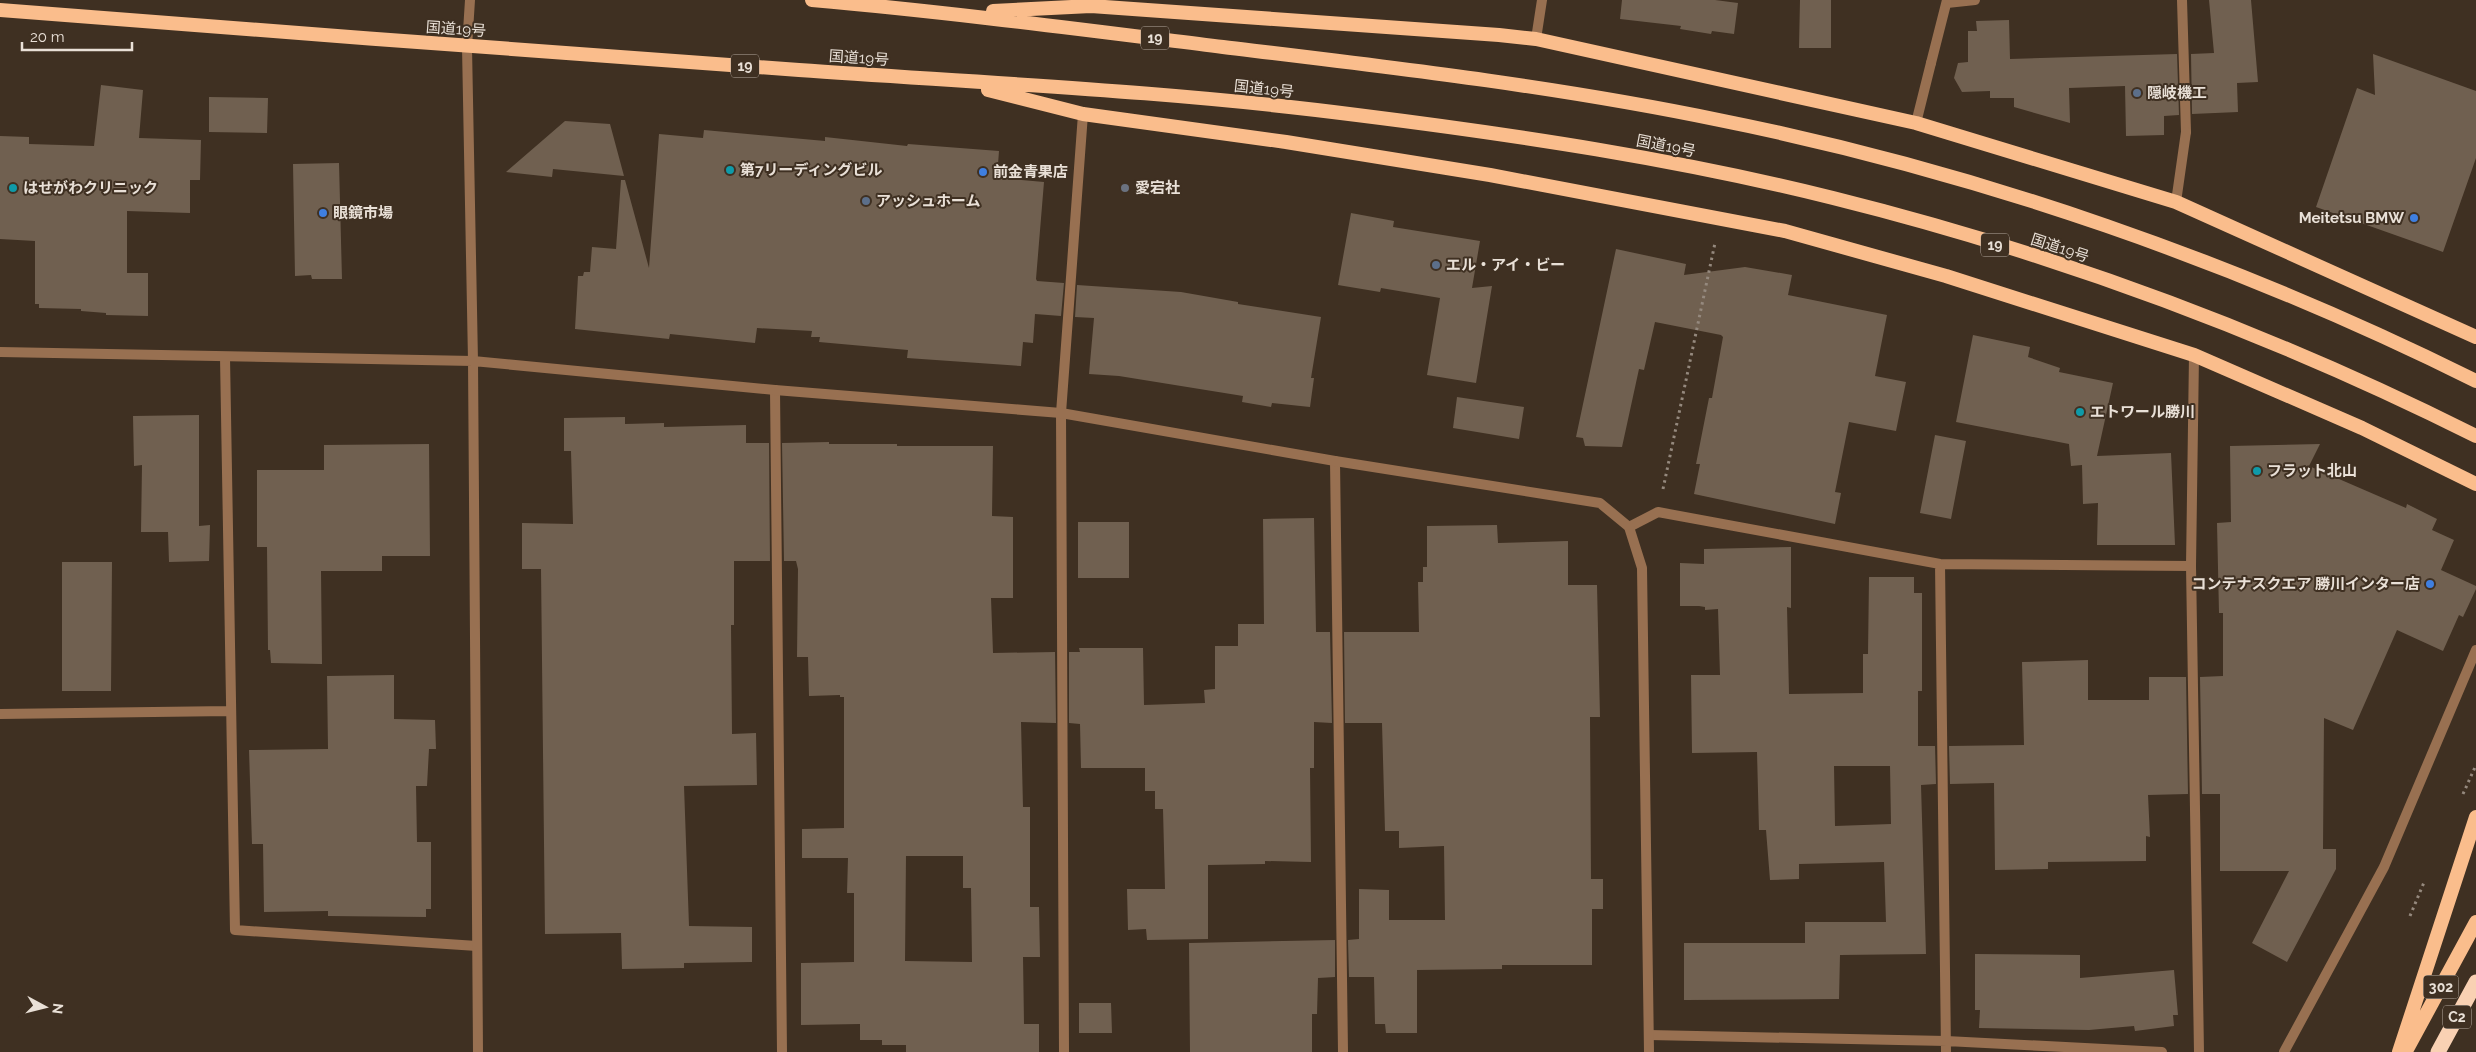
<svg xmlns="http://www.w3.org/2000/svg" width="2476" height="1052" viewBox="0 0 2476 1052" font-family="Raleway,'Noto Sans JP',sans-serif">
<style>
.building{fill:#706050;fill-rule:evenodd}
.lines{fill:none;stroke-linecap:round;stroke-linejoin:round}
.path{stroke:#95897e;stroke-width:3;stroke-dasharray:2.5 4;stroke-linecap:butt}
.minor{stroke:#987051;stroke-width:10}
.tertiary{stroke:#987051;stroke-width:10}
.trunk{stroke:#fabd8c;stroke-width:14}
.motorway{stroke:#f9d1b3;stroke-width:15}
.service-dot{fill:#5c6f8a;stroke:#3f3022;stroke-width:2}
.culture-dot{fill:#0f9aa8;stroke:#3f3022;stroke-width:2}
.shop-dot{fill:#3f7fe0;stroke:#3f3022;stroke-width:2}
.worship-dot{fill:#6b7280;stroke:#3f3022;stroke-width:2}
.labels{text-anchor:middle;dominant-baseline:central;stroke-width:4;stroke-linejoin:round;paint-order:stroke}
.shield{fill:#3f3022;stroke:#b6aba1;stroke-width:1}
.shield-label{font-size:14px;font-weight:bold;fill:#e9e0d7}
.street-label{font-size:15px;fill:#e9e0d7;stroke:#3f3022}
.poi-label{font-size:15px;font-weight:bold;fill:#e9e0d7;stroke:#3f3022;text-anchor:start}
</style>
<rect width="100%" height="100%" fill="#3f3022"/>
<path class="building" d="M1622,0H1715L1738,3L1734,34L1712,31L1711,34L1680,29L1681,26L1620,19Z
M1800,0H1831V48H1799Z
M2209,0H2251L2258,82L2237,83L2238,112L2192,114L2191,54L2214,53Z
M2009,20L2010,59L2177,54L2179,115L2164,116V135L2126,136L2125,86L2069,88L2070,123L2014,107V98H1990V91L1962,92L1954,78L1958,63L1968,62V31H1977L1976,21Z
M2373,54L2476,91V158L2443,252L2316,207L2357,88L2375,95Z
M101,85L143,90L139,138L201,140L200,180H190V213L127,211V273H148V316L106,315V313L81,311V309L39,308V304H35V241L0,239V136L29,137V144L94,146Z
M209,97L268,98L267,133L209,132Z
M565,121L610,124L624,176L553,169L552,177L506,172Z
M704,130L825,141V137L907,146L908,144L999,151L997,178L1044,182L1036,279L1037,281L1064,283L1061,316L1035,314L1033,343L1023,342L1021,366L907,358L908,350L819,342L820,337H811L812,331L757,328L755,343L670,334L669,339L575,329L578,276H583L584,272H590L592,247L616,249L621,180H625L649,268L659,134L703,138Z
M339,163L342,279H312L311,275L295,276L293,164Z
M1351,213L1394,221L1393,227L1480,241L1472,288L1492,286L1476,383L1427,375L1440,298L1381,288L1380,292L1338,285Z
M1616,249L1686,264L1684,275L1745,267L1792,275L1788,295L1887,315L1875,376L1906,382L1896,431L1849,422L1835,492L1841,493L1835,524L1694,494L1700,464H1696L1709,398H1712L1723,337L1721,335L1655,322L1644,370L1639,369L1622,447L1585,446L1583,438L1576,437Z
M1077,285L1181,292L1238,302V304L1321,317L1311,378H1314L1310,407L1272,403L1271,407L1242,402L1243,396L1119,376L1089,374L1094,318L1075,317Z
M1973,335L2030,347L2028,357L2060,368L2059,372L2113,383L2097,456L2171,453L2175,545H2097L2098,503L2083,504L2082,465L2071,466L2069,444L1956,422Z
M1457,397L1524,407L1519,439L1453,428Z
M199,415V526L210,525L209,561L169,562L168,532H141L142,465L134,466L133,416Z
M625,417V424L664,423V427L746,425V443H769L770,561H734V625H731L732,734L756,733L757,785L684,786L689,926L752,927V962L684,963V968L622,969L621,933L545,934L541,569H522V523L573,524L571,451H564V418Z
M1935,435L1966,441L1951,519L1920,513Z
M829,442V444H897V446H993L992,516L1013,517V598H991L993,653L1055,652L1056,723L1021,722L1023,807H1030V907H1039L1040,957H1023L1024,1024H1039V1052H906V1045H882V1040H860V1024L801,1025V963L854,962V893H847L848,858H802V829L844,828V697H840V695L809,696L808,657H797L798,569L796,561H784L782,443ZM906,856H963V888H971L972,962L905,961Z
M429,444L430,556H382V571H321L322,664L271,663L270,650H268L267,547H257V470H324V445Z
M2320,444L2309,466L2406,508L2407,504L2437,519L2432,530L2454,540L2441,570L2476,586V589L2463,617L2459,615L2443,651L2397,630L2353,730L2324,718L2323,849H2336V869L2287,962L2252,943L2289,871H2220V794H2202L2200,677L2223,676V613H2219L2217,523L2231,522L2230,446Z
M1314,518L1316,632H1330L1332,723L1314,722V768H1310L1311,862L1265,861V864L1208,865V939L1147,940L1146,929L1128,930L1127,889H1165L1163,809H1155V791H1145V768H1081L1080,724L1069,723V652H1080L1079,648H1143L1144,705L1205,703L1204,690L1215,689V646H1238V624H1264L1263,519Z
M1078,522H1129V578H1078Z
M1497,525L1498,543L1568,541V585H1597L1600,717H1590L1591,879H1603V909H1592V965H1502V969L1417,970V1033H1386L1385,1024H1375L1374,977H1349L1348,940L1359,939V889L1389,890V920H1445L1444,846L1399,848V831H1385L1382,723H1345L1344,632H1419L1418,582H1423V567H1427V526Z
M1791,547V608L1787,607L1789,694L1863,693V654H1868L1869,577H1914V593H1922V691H1918V746H1935L1936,784L1921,785L1926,954L1840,955L1839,999L1684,1000V943H1805V922H1886L1884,862L1799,864V879L1770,880L1766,830H1759L1757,752L1692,753L1691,675H1720L1718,609L1705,610V607L1699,606H1680V563L1704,564V549ZM1834,766H1890L1891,824L1835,826Z
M62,562H112L111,691H62Z
M2088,660V700H2149V677H2186L2188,794L2148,795L2150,837L2146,836V861L2048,862V869L1995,870L1994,783L1950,784L1949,746L2024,745L2022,662Z
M394,675V719L435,720L436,749H429L427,786H416L417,842H431V909H426V917L328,916V911L264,912L263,844H252L249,750L328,749L327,676Z
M1335,940V977L1318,978L1317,1014H1312V1052H1190L1189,943Z
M1975,954L2080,955V978L2174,970L2178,1015H2173L2174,1026L2135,1031L2134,1026L2089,1030L1979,1028L1980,1010H1975Z
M1079,1003H1111L1112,1033H1079Z"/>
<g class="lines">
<path class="path" d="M1663,489L1715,243
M2463,794L2476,765
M2410,916L2425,880"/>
<path class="minor" d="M2182,0L2186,132
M1947,3L1975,0
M1931,63L1947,0
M2194,355L2191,566L2199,1052
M225,357L235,930L477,946
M775,390L782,1052
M1335,461L1343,1052
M1629,527L1658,512L1940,564L2191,566
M1940,564L1946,1052
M0,714L230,711
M1649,1035L1946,1041L2162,1052
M1064,1052L1061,413L1083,114
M2284,1052L2384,867L2476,650"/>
<path class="tertiary" d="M470,0L467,47L473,361L478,1052
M1536,39L1542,0
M1916,123L1931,63
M2176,202L2186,132
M0,352L473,361L775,390L1061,413L1335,461L1600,503L1629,527L1642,568L1649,1052"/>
<path class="trunk" d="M812,0C949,12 1086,30 1223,47C1389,67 1555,86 1719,120C1979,172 2239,263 2476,381
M0,10C266,31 533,51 799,70C985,83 1172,91 1357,115C1517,135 1677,159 1833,198C2054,253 2272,334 2476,436
M993,11L1091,6L1499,35L1536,39L1916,123L2176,202L2476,337
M988,90L1083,114L1286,142L1490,175L1785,231L1946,276L2194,355L2362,428L2476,484
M2406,1051L2476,922
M2399,1052L2476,817"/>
<path class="motorway" d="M2438,1052L2476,982"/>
</g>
<g class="service-dot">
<circle cx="2137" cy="93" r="5"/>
<circle cx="866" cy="201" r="5"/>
<circle cx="1436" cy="265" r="5"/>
</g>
<g class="culture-dot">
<circle cx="730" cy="170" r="5"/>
<circle cx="13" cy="188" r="5"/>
<circle cx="2080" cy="412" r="5"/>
<circle cx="2257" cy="471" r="5"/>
</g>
<g class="shop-dot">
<circle cx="983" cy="172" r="5"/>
<circle cx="323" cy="213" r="5"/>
<circle cx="2414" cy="218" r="5"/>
<circle cx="2430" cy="584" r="5"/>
</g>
<circle class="worship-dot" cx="1125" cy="188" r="5"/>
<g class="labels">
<g class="shield">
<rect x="1141" y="26.5" width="28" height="23" rx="4"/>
<rect x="731" y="54.5" width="28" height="23" rx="4"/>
<rect x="1981" y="233.5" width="28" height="23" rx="4"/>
<rect x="2423.5" y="975.5" width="35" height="23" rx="4"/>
<rect x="2443" y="1005.5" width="28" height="23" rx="4"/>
</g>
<g class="shield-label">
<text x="1155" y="38">19</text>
<text x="745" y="66">19</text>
<text x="1995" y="245">19</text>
<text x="2441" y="987">302</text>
<text x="2457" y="1017">C2</text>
</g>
<g class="street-label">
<text transform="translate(456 29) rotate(4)">国道19号</text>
<text transform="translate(859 58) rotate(4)">国道19号</text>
<text transform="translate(1264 89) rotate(6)">国道19号</text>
<text transform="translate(1666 146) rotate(11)">国道19号</text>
<text transform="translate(2060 248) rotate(18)">国道19号</text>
</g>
<g class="poi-label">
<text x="2147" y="93">隠岐機工</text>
<text x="740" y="170">第7リーディングビル</text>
<text x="993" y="172">前金青果店</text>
<text x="23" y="188">はせがわクリニック</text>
<text x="1135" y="188">愛宕社</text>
<text x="876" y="201">アッシュホーム</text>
<text x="333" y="213">眼鏡市場</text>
<text x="2404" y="218" text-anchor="end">Meitetsu BMW</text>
<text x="1446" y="265">エル・アイ・ビー</text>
<text x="2090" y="412">エトワール勝川</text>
<text x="2267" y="471">フラット北山</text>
<text x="2420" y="584" text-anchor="end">コンテナスクエア 勝川インター店</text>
</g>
</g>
<g transform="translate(45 1007) rotate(97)" stroke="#3f3022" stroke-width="4" paint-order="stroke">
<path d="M0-4L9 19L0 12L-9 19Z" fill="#e9e0d7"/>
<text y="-8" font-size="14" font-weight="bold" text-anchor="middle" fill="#e9e0d7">N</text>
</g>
<path d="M22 42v8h110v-8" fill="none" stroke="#e9e0d7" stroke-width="2.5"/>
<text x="30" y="42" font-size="15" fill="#e9e0d7" stroke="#3f3022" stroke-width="4" paint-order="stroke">20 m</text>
</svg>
